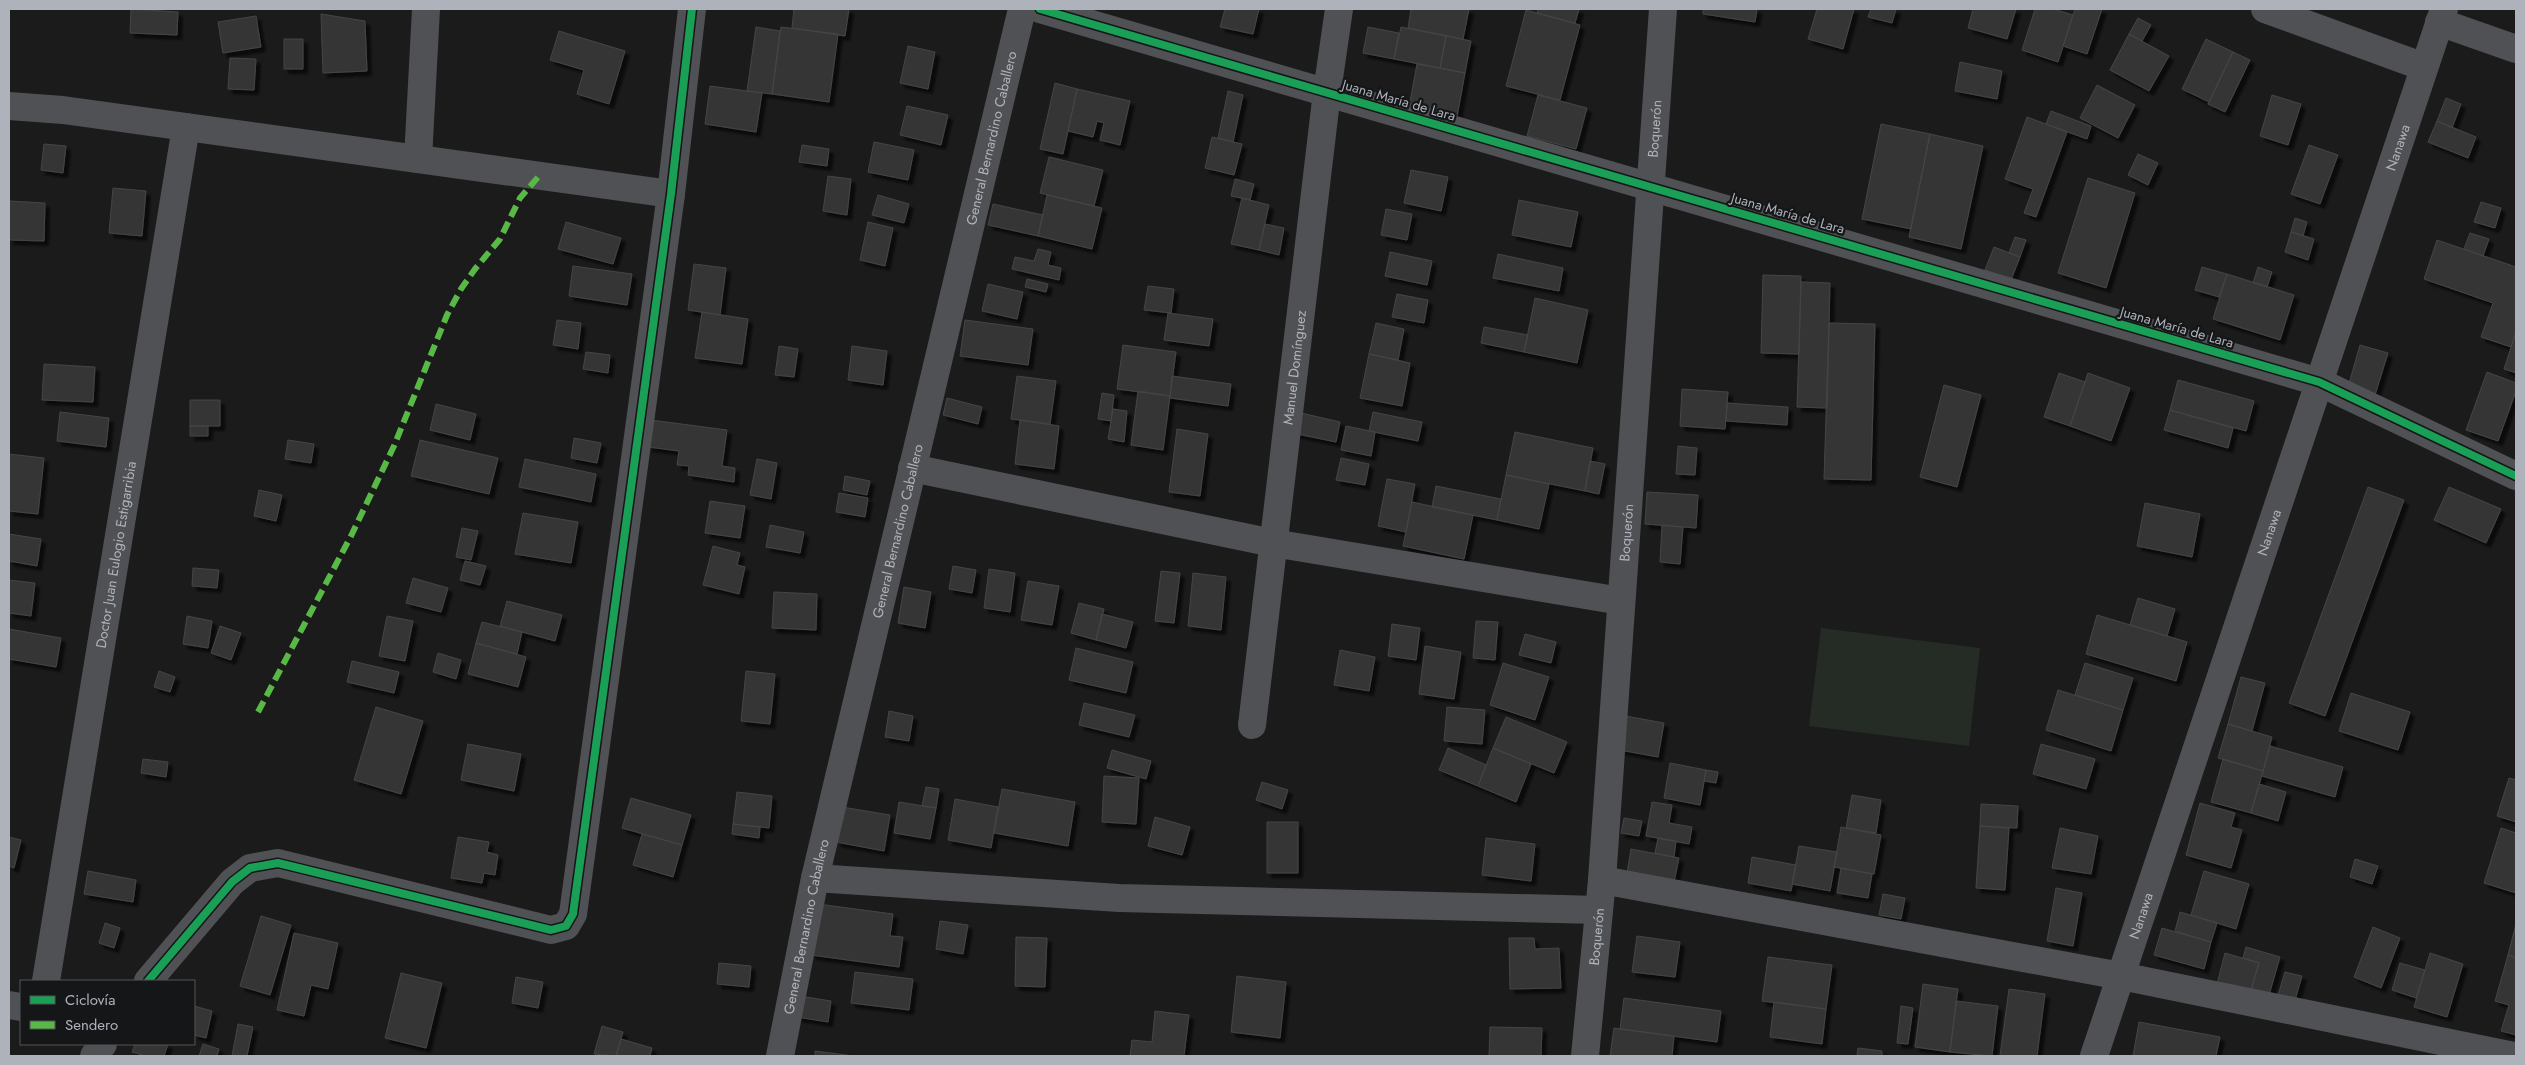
<svg xmlns="http://www.w3.org/2000/svg" width="2525" height="1065" viewBox="0 0 2525 1065" font-family="Jost,sans-serif">
<style>
.green{fill:#252b25}
.building{fill:#363636;stroke:#444547;filter:url(#shadow)}
.lines{fill:none;stroke-linecap:round;stroke-linejoin:round}
.minor{stroke:#505154;stroke-width:28}
.quiet{stroke:#58b947;stroke-width:6;stroke-dasharray:12 6;stroke-linecap:butt}
.cycleway-casing{stroke:#151617;stroke-width:11}
.cycleway{stroke:#1a9f57;stroke-width:8}
.labels{text-anchor:middle;dominant-baseline:central;stroke-width:4.5;stroke-linejoin:round;paint-order:stroke}
.street-label{font-size:14px;fill:#aeb3bb;stroke:#151617}
</style>
<defs>
<filter id="shadow"><feDropShadow dx="4.5" dy="4.5" stdDeviation="1" flood-color="#0009"/></filter>
</defs>
<rect width="100%" height="100%" fill="#1b1b1b"/>
<path class="green" d="M1821,628L1980,648L1969,746L1809,726Z"/>
<path class="building" d="M131,9L178,12L177,35L130,33Z
M794,9H849L845,36L792,28Z
M1225,9H1259L1253,34L1220,27Z
M1411,9H1469L1463,39L1408,28Z
M1538,9H1579L1575,23L1537,13Z
M1703,9H1757L1755,22L1703,14Z
M1817,9H1854L1843,49L1808,39Z
M1871,9H1896L1892,23L1868,17Z
M1973,9H2016L2007,39L1968,28Z
M2035,9H2053L2073,15L2058,62L2022,50Z
M2075,9H2102L2087,54L2063,46Z
M1526,10L1580,25L1560,100L1506,86Z
M321,14L365,21L367,71L323,73Z
M256,16L261,47L223,53L218,22Z
M2138,18L2151,25L2142,41L2129,34Z
M756,27L780,31L772,94L747,91Z
M781,27L838,34L829,102L772,94Z
M1368,27L1399,33L1394,59L1363,53Z
M1401,27L1446,36L1440,68L1394,59Z
M559,31L625,51L609,104L577,94L584,70L550,60Z
M2129,34L2169,56L2149,91L2110,70Z
M1446,36L1471,41L1465,73L1440,68Z
M284,39H303V69H284Z
M2206,39L2233,52L2209,102L2182,89Z
M908,46L935,52L928,89L900,83Z
M2233,52L2250,60L2225,112L2208,104Z
M230,58L256,59L254,90L228,89Z
M1960,62L2002,71L1997,99L1955,91Z
M1417,64L1465,73L1457,117L1409,107Z
M1055,83L1077,89L1063,154L1040,149Z
M2097,85L2135,105L2118,138L2080,118Z
M710,86L762,93L756,132L705,124Z
M1077,89L1130,101L1120,145L1100,140L1104,123L1097,121L1093,137L1068,131Z
M1228,91L1243,95L1233,142L1218,138Z
M1538,95L1587,108L1576,149L1527,136Z
M2272,95L2301,104L2288,145L2260,136Z
M2446,98L2461,104L2452,128L2437,121Z
M907,106L948,115L941,145L900,135Z
M2051,111L2091,126L2087,139L2046,124Z
M2027,117L2067,132L2036,217L2024,213L2033,189L2005,179Z
M2437,121L2476,137L2468,158L2428,142Z
M1881,124L1930,134L1911,229L1862,219Z
M1930,134L1983,146L1961,249L1909,237Z
M1212,137L1242,144L1234,175L1205,168Z
M874,142L914,150L908,180L868,172Z
M44,144L66,146L63,173L41,170Z
M802,145L829,149L827,166L799,162Z
M2309,145L2338,155L2320,204L2291,194Z
M2138,154L2158,163L2148,185L2128,175Z
M1049,157L1103,170L1094,206L1040,193Z
M1411,170L1448,177L1441,211L1404,203Z
M828,176L851,179L847,215L823,211Z
M2088,178L2135,193L2106,288L2058,273Z
M1235,179L1254,184L1250,200L1231,196Z
M113,188L146,191L142,236L109,233Z
M878,195L909,204L904,223L872,215Z
M1047,195L1102,208L1092,249L1038,236Z
M1242,198L1269,205L1259,250L1231,244Z
M1519,200L1578,212L1571,247L1512,235Z
M9,201L45,203L44,241L9,240Z
M2481,202L2501,208L2495,228L2474,222Z
M993,204L1043,215L1038,236L988,225Z
M1386,209L1412,214L1407,240L1381,235Z
M2295,218L2307,222L2303,236L2291,232Z
M566,222L621,238L613,264L558,249Z
M868,222L893,228L885,266L860,260Z
M1265,224L1284,228L1279,255L1259,250Z
M2291,232L2314,239L2308,260L2285,252Z
M2470,233L2489,239L2483,256L2464,249Z
M2015,237L2026,240L2020,257L2009,253Z
M2437,240L2516,267V332L2511,347L2481,337L2493,303L2424,279Z
M1994,247L2020,257L2011,280L1985,270Z
M1038,249L1051,252L1048,265L1061,268L1059,280L1012,269L1015,257L1034,261Z
M1390,252L1432,261L1427,285L1385,276Z
M1498,254L1563,268L1559,291L1493,278Z
M694,264L726,268L720,315L688,310Z
M573,266L632,274L627,305L569,296Z
M2202,267L2227,274L2219,297L2195,290Z
M2258,267L2272,272L2267,287L2253,283Z
M2227,274L2294,295L2280,340L2213,319Z
M1763,275L1801,276L1799,354L1761,353Z
M1027,279L1048,284L1046,292L1025,287Z
M1801,282L1830,283L1827,408L1797,407Z
M988,284L1023,292L1017,319L982,311Z
M1148,286L1174,289L1171,313L1144,310Z
M1397,294L1428,300L1424,323L1392,317Z
M1535,298L1588,310L1577,363L1524,352Z
M702,312L748,319L742,364L695,358Z
M1168,313L1213,319L1209,346L1164,340Z
M557,320L581,323L578,349L553,345Z
M965,320L1033,329L1028,365L960,356Z
M1376,323L1404,329L1398,360L1369,354Z
M1829,323L1875,324L1871,480L1824,479Z
M1484,327L1528,335L1524,352L1481,343Z
M2516,332V373L2504,369Z
M1123,345L1176,352L1170,396L1117,389Z
M2360,345L2388,353L2375,395L2348,387Z
M779,346L798,349L794,377L775,375Z
M852,346L887,351L883,385L848,380Z
M586,352L610,355L608,373L583,369Z
M1369,354L1410,363L1402,406L1360,398Z
M44,364L95,367L93,402L42,400Z
M2487,372L2516,383V391L2498,441L2466,430Z
M2059,373L2085,382L2070,426L2044,417Z
M2088,373L2130,388L2111,441L2070,426Z
M1017,376L1056,381L1050,424L1011,419Z
M1172,376L1231,384L1228,406L1170,398Z
M2178,380L2254,401L2246,431L2170,410Z
M1944,385L1981,395L1957,487L1920,477Z
M1682,389L1728,392L1725,429L1680,426Z
M1138,391L1170,396L1163,450L1131,445Z
M1102,393L1114,395L1111,421L1098,419Z
M947,398L982,407L978,424L943,415Z
M190,400H220V426H190Z
M1727,403L1788,407L1787,425L1726,421Z
M436,404L476,414L470,440L430,430Z
M1113,409L1127,411L1124,442L1108,439Z
M2170,410L2233,428L2228,448L2164,430Z
M60,412L109,418L106,447L57,441Z
M1297,412L1340,422L1336,442L1292,433Z
M1373,412L1422,422L1418,441L1369,431Z
M651,420L727,430L722,466L735,468L734,482L688,475L689,466L677,465L679,451L648,447Z
M1020,420L1059,426L1054,469L1015,464Z
M190,426H208V436H190Z
M1346,426L1375,432L1371,456L1341,450Z
M1177,429L1208,434L1200,496L1169,492Z
M1515,432L1593,448L1585,491L1506,475Z
M574,438L601,443L597,463L571,458Z
M288,440L314,444L311,463L285,459Z
M420,440L498,458L489,494L411,476Z
M1678,446L1697,448L1695,475L1676,474Z
M9,454L44,458L38,514L9,511Z
M1341,458L1369,464L1365,485L1336,480Z
M525,459L596,474L591,502L519,487Z
M757,459L777,463L771,499L750,495Z
M1590,461L1605,464L1599,494L1585,491Z
M1506,475L1549,484L1539,529L1497,520Z
M845,476L870,481L867,495L843,490Z
M1387,479L1415,484L1406,532L1378,526Z
M1436,486L1501,499L1497,520L1432,507Z
M2368,487L2404,500L2325,716L2289,703Z
M2449,487L2501,509L2486,543L2434,520Z
M259,490L282,495L276,521L254,516Z
M1647,492L1698,495L1696,528L1645,524Z
M839,493L868,498L865,517L836,512Z
M710,501L745,506L740,538L705,533Z
M1412,502L1473,515L1464,559L1403,546Z
M2145,503L2200,514L2192,557L2137,546Z
M523,513L578,522L571,563L515,554Z
M770,525L804,532L800,553L766,547Z
M1662,525L1683,527L1680,564L1660,562Z
M462,528L478,531L471,560L456,557Z
M9,534L41,539L37,566L9,561Z
M713,546L740,553L737,565L745,567L739,594L703,585Z
M465,561L486,566L480,585L460,580Z
M953,566L976,570L972,593L949,589Z
M193,568L219,570L217,588L192,586Z
M989,569L1015,573L1010,612L984,608Z
M1161,571L1180,573L1174,623L1155,621Z
M1193,573L1226,577L1221,630L1188,626Z
M413,578L448,588L441,612L406,603Z
M9,580L35,583L31,616L9,613Z
M1028,581L1059,586L1052,625L1021,620Z
M904,587L931,592L925,628L898,623Z
M774,592L817,594L816,630L772,628Z
M2138,598L2175,609L2167,636L2130,625Z
M507,601L562,615L555,641L500,626Z
M1079,603L1104,609L1096,640L1071,633Z
M1102,614L1133,622L1126,648L1096,640Z
M2097,615L2187,642L2176,681L2086,654Z
M187,616L212,621L208,648L183,644Z
M387,616L413,621L405,661L379,656Z
M1476,621L1498,622L1495,660L1473,658Z
M482,622L522,632L517,654L476,643Z
M1392,624L1420,628L1416,660L1388,656Z
M220,626L241,633L231,660L211,653Z
M9,629L61,638L56,667L9,659Z
M1525,634L1556,642L1551,663L1519,655Z
M476,643L526,657L518,687L468,674Z
M1425,646L1461,652L1454,699L1419,694Z
M1076,648L1133,662L1126,693L1069,680Z
M1340,650L1375,657L1369,691L1334,685Z
M438,653L461,660L456,679L433,672Z
M352,661L399,672L394,693L347,682Z
M1503,663L1549,677L1535,720L1490,705Z
M2085,663L2133,678L2123,710L2075,695Z
M159,671L175,677L170,692L154,687Z
M746,671L775,674L770,724L741,721Z
M2241,677L2265,683L2252,731L2228,724Z
M2058,690L2123,710L2111,751L2046,730Z
M2351,693L2410,712L2398,750L2339,731Z
M1084,703L1135,715L1129,737L1079,725Z
M376,707L423,721L401,794L354,780Z
M1447,707L1485,710L1482,744L1444,741Z
M889,711L913,716L909,741L885,737Z
M1620,715L1664,723L1658,757L1614,749Z
M1506,717L1567,742L1554,773L1493,748Z
M2228,724L2272,737L2263,771L2218,758Z
M468,744L521,754L514,791L461,780Z
M2041,744L2095,759L2086,789L2033,774Z
M2270,746L2343,767L2335,797L2262,776Z
M1448,748L1486,765L1478,786L1439,770Z
M1493,748L1531,764L1516,802L1478,786Z
M1112,750L1151,761L1146,779L1107,768Z
M143,759L168,762L166,777L141,773Z
M2223,759L2263,771L2251,813L2211,802Z
M1670,763L1706,770L1700,805L1664,798Z
M1706,770L1718,772L1716,783L1704,781Z
M1104,776L1139,778L1136,824L1102,822Z
M2509,778L2516,780V822L2497,816Z
M1262,782L1288,790L1282,809L1256,800Z
M2259,784L2286,792L2278,821L2251,813Z
M926,787L939,789L936,808L922,806Z
M1002,789L1075,802L1068,846L994,833Z
M737,792L772,796L769,828L733,824Z
M1852,795L1881,800L1876,833L1846,828Z
M631,798L691,815L682,845L622,828Z
M955,799L998,807L991,848L948,840Z
M899,802L936,808L930,839L894,833Z
M1652,802L1672,805L1669,823L1692,827L1689,844L1646,836Z
M2200,803L2235,813L2231,827L2242,830L2231,868L2186,855Z
M1981,804L2018,806L2017,828L1980,826Z
M842,807L890,815L884,851L836,842Z
M1155,817L1190,827L1182,855L1148,846Z
M1624,818L1642,821L1639,836L1621,833Z
M1267,822H1298V873H1267Z
M733,824L760,827L759,838L732,834Z
M1980,826L2009,828L2005,890L1976,888Z
M1841,827L1881,835L1874,874L1834,867Z
M2060,828L2098,836L2091,874L2052,868Z
M2501,828L2516,833V893L2484,883Z
M642,834L682,845L673,877L633,865Z
M9,837L21,840L14,868L9,866Z
M458,837L489,842L487,852L498,855L495,875L484,873L482,883L451,878Z
M1486,838L1535,844L1531,881L1482,875Z
M1658,838L1676,841L1674,857L1655,853Z
M1799,846L1837,852L1830,891L1792,884Z
M1631,849L1679,858L1673,887L1626,879Z
M1752,857L1796,865L1791,891L1748,883Z
M2355,859L2378,866L2372,884L2350,877Z
M1841,868L1872,874L1868,898L1837,893Z
M88,871L136,880L133,902L84,894Z
M2204,871L2249,884L2236,929L2191,915Z
M2056,888L2082,893L2073,946L2047,941Z
M1883,894L1905,898L1901,919L1879,915Z
M818,904L893,914L890,936L903,937L899,967L811,955Z
M2180,912L2217,923L2211,942L2175,931Z
M261,916L291,925L270,995L240,986Z
M940,921L968,925L963,954L936,949Z
M105,923L120,928L114,948L99,943Z
M2516,924V958L2508,955Z
M2373,927L2400,938L2381,988L2354,977Z
M2162,928L2211,942L2204,969L2154,955Z
M294,933L338,943L328,989L311,985L304,1016L277,1010Z
M1637,936L1680,942L1675,977L1632,972Z
M1016,937L1047,938L1045,987L1015,986Z
M1509,938H1534L1535,949L1559,948L1561,988L1510,989Z
M2246,947L2280,957L2267,1002L2249,997L2259,963L2243,958Z
M2225,953L2259,963L2249,997L2216,988Z
M2430,953L2463,964L2447,1017L2414,1007Z
M2508,955L2516,958V1035L2501,1031L2509,1005L2495,1001Z
M1768,957L1832,965L1826,1009L1762,1001Z
M719,963L751,966L749,987L717,984Z
M2400,963L2425,970L2416,998L2392,990Z
M855,972L913,979L909,1010L851,1003Z
M2285,972L2302,976L2293,1007L2276,1002Z
M401,973L442,983L426,1048L385,1038Z
M1237,976L1286,982L1280,1038L1231,1032Z
M516,977L543,982L538,1008L512,1003Z
M1923,984L1958,989L1950,1052L1915,1047Z
M2009,989L2045,994L2037,1056H2000Z
M800,996L831,1001L828,1022L797,1017Z
M1624,998L1721,1011L1717,1042L1620,1029Z
M1956,1001L1998,1006L1992,1056L1950,1052Z
M1774,1002L1826,1009L1822,1044L1770,1037Z
M194,1006L212,1011L206,1038L194,1035Z
M1901,1006L1913,1008L1908,1044L1897,1043Z
M1155,1011L1189,1015L1184,1056H1130L1132,1040L1152,1042Z
M2139,1022L2220,1037L2216,1056H2133Z
M238,1024L253,1027L247,1056H232Z
M602,1026L623,1032L616,1056L594,1054Z
M1490,1027L1542,1028L1541,1056H1489Z
M1614,1028L1674,1036L1672,1056H1610Z
M621,1039L652,1048L650,1056H616Z
M135,1044H168L164,1056H146L132,1052Z
M203,1044L219,1049L217,1056H199Z
M1858,1048L1882,1051V1056H1857Z
M815,1051L854,1056H815Z"/>
<g class="lines">
<g class="minor">
<path d="M1040,9L2319,382L2516,476"/>
<path d="M2265,9L2424,67"/>
<path d="M2439,22L2516,49"/>
<path d="M9,106L63,110L671,194"/>
<path d="M418,159L426,9"/>
<path d="M912,468L1273,543L1621,601"/>
<path id="s1" d="M1252,725L1327,92L1339,9"/>
<path d="M815,878L1119,898L1599,910"/>
<path d="M1602,880L2121,976L2514,1056"/>
<path id="s2" d="M46,981L186,127"/>
<path d="M148,981L232,882L250,868L278,863L551,930L566,926L573,914L671,194L692,9"/>
<path d="M9,1005L21,1007"/>
<path d="M94,1056L103,1044"/>
<path id="s3" d="M780,1056L815,878L1022,9"/>
<path id="s4" d="M1585,1056L1602,880L1663,9"/>
<path id="s5" d="M2094,1056L2444,9"/>
</g>
<path class="quiet" d="M258,712L351,536L394,446L447,315L461,289L475,269L500,239L520,198L539,176"/>
<defs>
<path id="cycleway" d="M1040,9L2319,382L2516,476
M148,981L232,882L250,868L278,863L551,930L566,926L573,914L671,194L692,9"/>
</defs>
<use href="#cycleway" class="cycleway-casing"/>
<use href="#cycleway" class="cycleway"/>
</g>
<g class="labels">
<g class="street-label">
<text transform="translate(1399 100) rotate(16)">Juana María de Lara</text>
<text stroke="none"><textPath href="#s4" startOffset="930">Boquerón</textPath></text>
<text stroke="none"><textPath href="#s3" startOffset="942">General Bernardino Caballero</textPath></text>
<text stroke="none"><textPath href="#s5" startOffset="958">Nanawa</textPath></text>
<text transform="translate(1788 213) rotate(16)">Juana María de Lara</text>
<text transform="translate(2177 327) rotate(16)">Juana María de Lara</text>
<text stroke="none"><textPath href="#s1" startOffset="360">Manuel Domínguez</textPath></text>
<text stroke="none"><textPath href="#s3" startOffset="538">General Bernardino Caballero</textPath></text>
<text stroke="none"><textPath href="#s4" startOffset="525">Boquerón</textPath></text>
<text stroke="none"><textPath href="#s5" startOffset="552">Nanawa</textPath></text>
<text stroke="none"><textPath href="#s2" startOffset="432">Doctor Juan Eulogio Estigarribia</textPath></text>
<text stroke="none"><textPath href="#s5" startOffset="148">Nanawa</textPath></text>
<text stroke="none"><textPath href="#s3" startOffset="132">General Bernardino Caballero</textPath></text>
<text stroke="none"><textPath href="#s4" startOffset="120">Boquerón</textPath></text>
</g>
</g>
<rect width="2525" height="1065" fill="none" stroke="#aeb3bb" stroke-width="20"/>
<rect x="20" y="980" width="175" height="65" fill="#151617" stroke="#525559"/>
<rect x="30" y="996" width="25" height="8" fill="#1a9f57" stroke="#525559"/>
<text x="65" y="1005" font-size="15" fill="#aeb3bb">Ciclovía</text>
<rect x="30" y="1021" width="25" height="8" fill="#58b947" stroke="#525559"/>
<text x="65" y="1030" font-size="15" fill="#aeb3bb">Sendero</text>
</svg>
